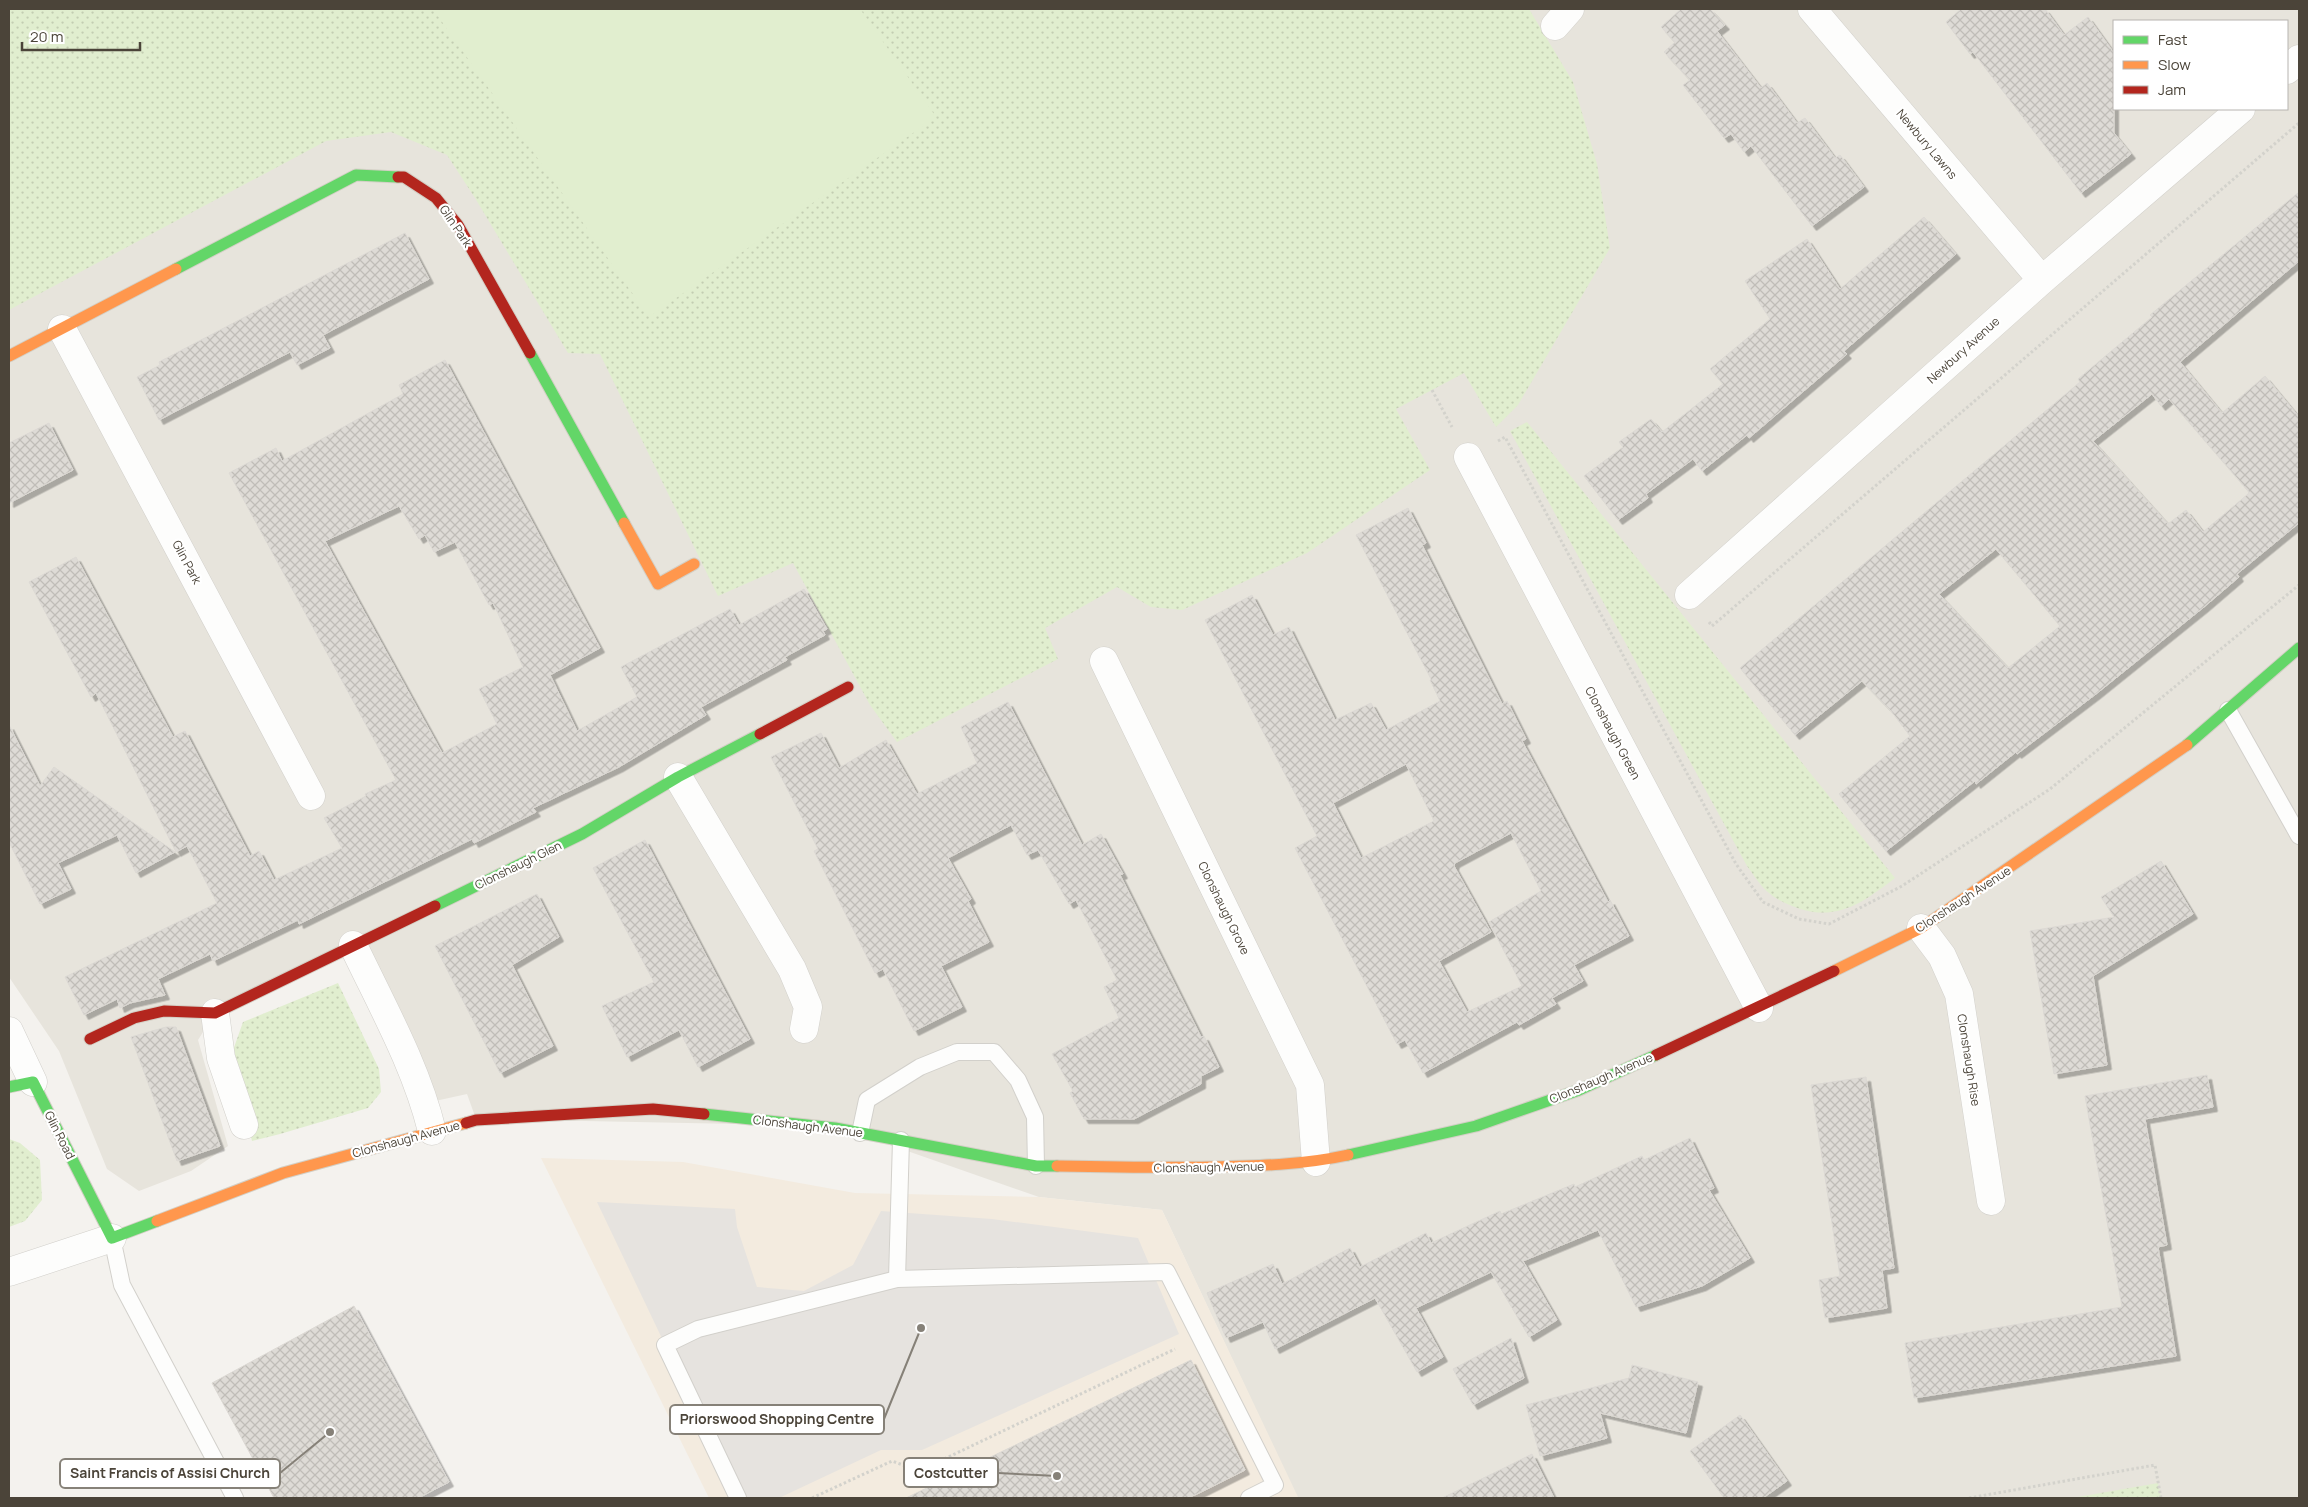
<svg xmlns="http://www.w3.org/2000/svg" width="2308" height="1507" viewBox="0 0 2308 1507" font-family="Manrope,sans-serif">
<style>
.residential{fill:#e7e4dc;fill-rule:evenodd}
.commercial{fill:#f3ebdf}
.grass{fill:url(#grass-dots)}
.garden{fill:#e1eecf}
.parking{fill:#e6e3df}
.building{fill:url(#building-cross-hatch);stroke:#dcd9d4;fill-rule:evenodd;filter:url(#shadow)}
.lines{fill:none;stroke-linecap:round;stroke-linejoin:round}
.lane-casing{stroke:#d2d0cb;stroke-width:18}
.street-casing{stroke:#d2d0cb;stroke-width:29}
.fast-casing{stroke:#d3cfc5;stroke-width:13}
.slow-casing{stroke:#d3cfc5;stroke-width:13}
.jam-casing{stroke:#d3cfc5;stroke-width:13}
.path{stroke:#d3d2cc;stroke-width:3;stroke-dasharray:2.5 2.5;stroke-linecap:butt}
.lane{stroke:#fdfdfc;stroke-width:16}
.street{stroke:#fdfdfc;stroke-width:28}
.fast{stroke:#63d668;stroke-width:11}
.slow{stroke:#ff974d;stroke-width:11}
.jam{stroke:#b3261e;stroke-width:11}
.labels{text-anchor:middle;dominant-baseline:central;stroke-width:4.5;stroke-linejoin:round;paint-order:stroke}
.street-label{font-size:12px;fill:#4b4439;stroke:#fff}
.leader{fill:none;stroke:#868178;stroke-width:2}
.callout-dot{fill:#868178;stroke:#fff;stroke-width:2}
.callout{fill:#fff;stroke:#868178;stroke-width:2}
.callout-label{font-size:14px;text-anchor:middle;font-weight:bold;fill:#4b4439}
</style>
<defs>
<pattern id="grass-dots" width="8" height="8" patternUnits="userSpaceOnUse" patternTransform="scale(1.25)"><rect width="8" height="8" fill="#e1eecf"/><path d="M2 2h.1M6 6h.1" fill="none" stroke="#c3cdb2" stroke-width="1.8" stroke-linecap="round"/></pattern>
<pattern id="building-cross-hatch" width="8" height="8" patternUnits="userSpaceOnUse" patternTransform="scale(1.25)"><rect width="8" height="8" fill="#dedbd6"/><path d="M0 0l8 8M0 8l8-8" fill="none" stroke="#c0bdb8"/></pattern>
<filter id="shadow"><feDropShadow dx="4.5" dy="4.5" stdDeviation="0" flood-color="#0004"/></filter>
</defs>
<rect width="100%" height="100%" fill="#f4f2ee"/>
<path class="residential" d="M9,9H2299V1498H1296L1297,1497L1162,1210L1039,1197L836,1126L476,1119L467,1094L426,1103L353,944L215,1013L198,1040L228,1146L191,1171L139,1191L107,1169L59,1051L9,977ZM2114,21H2287V109H2114Z"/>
<path class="commercial" d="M541,1158L683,1162L855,1193L1039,1197L1162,1210L1298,1497L709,1498Z"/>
<path class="grass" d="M9,9H1529L1573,82L1597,164L1610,248L1518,405L1496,427L1464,373L1396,409L1430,470L1307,553L1182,610L1151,607L1117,587L1045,628L1058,659L897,742L870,705L793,563L718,596L600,354L568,353L475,198L447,155L391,132L326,141L9,310Z
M1527,422L1895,878C1865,901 1839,921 1800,909C1790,906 1777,900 1769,893C1760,886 1754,875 1747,866L1510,431Z
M338,983L379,1069L381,1092L368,1108L280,1134L252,1141L231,1056L243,1022Z
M9,1139L20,1143L40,1160L42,1200L25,1221L9,1227Z
M2158,1483L2161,1498H2072Z"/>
<path class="garden" d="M433,9H860L936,117L649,317Z"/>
<path class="parking" d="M597,1202L735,1209L737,1227L757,1287L804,1291L853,1265L881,1211L992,1219L1138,1238L1179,1334L922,1450H881L779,1498H738Z"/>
<path class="building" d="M1681,9H1710L1725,25L1717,31L1761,88L1767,83L1797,123L1805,118L1835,158L1840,155L1864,187L1812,226L1751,146L1744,152L1731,134L1724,138L1683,85L1690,80L1664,52L1675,42L1661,27Z
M1961,9H2045L2064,35L2088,17L2114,53V133L2131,154L2081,193L1973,52L1970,54L1946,22Z
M2299,192V261L2180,362L2222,413L2265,376L2299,417V523L2237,574L2239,577L2204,607L2096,694L2017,754L2016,752L1976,784L1975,781L1886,851L1839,794L1910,736L1891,711L1862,681L1795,735L1740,668L2042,414L2080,382L2078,379L2152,317L2150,315ZM2152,394L2161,406L2169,399L2249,492L2248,494L2203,532L2186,510L2168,524L2093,441ZM1996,549L2060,626L2008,668L1939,594Z
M1924,217L1956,254L1844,351L1847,354L1749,438L1747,435L1702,471L1693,459L1646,494L1648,498L1618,520L1584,476L1623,447L1619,442L1651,419L1662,432L1723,384L1710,369L1770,319L1745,281L1807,239L1840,289Z
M405,233L429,279L323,335L330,348L297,365L290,352L159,420L137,377L160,365L159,362Z
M445,360L600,648L550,675L577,731L637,697L621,667L730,609L739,625L804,589L827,629L823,631L825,635L785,657L787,660L701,707L706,715L619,767L533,808L536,812L474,843L472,839L299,924L298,920L213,961L210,954L158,979L165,995L130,1003L120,1008L117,999L84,1015L65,977L217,903L187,846L176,852L96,693L91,697L29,582L76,557L173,737L185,731L250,856L259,851L274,880L342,848L324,818L366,796L365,794L396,780L229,473L276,448L282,461L403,394L399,385ZM399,506L419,539L425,535L434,552L455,542L489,605L493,603L523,667L479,689L497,724L442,753L325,541Z
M49,423L73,470L9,503V443Z
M1408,508L1426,543L1422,545L1502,704L1507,701L1526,739L1522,741L1608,902L1610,900L1629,936L1574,965L1583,981L1552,998L1556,1004L1519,1025L1517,1022L1423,1073L1405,1040L1397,1044L1295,848L1317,836L1205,620L1252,595L1273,635L1289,627L1335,720L1371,703L1386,730L1440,701L1430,680L1431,679L1356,535ZM1406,764L1434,821L1361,858L1333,803ZM1511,833L1541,891L1489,922L1522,986L1467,1012L1439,961L1491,932L1454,866L1455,863Z
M1008,702L1082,845L1101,834L1123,874L1120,875L1201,1037L1204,1036L1219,1067L1201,1076V1084L1134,1119H1084L1070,1093L1073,1091L1052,1054L1119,1018L1104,987L1117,980L1076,900L1069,904L1038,850L1027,855L1011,825L948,858L971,899L968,901L989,942L941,966L962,1007L914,1031L883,969L875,973L814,851L818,849L771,757L821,733L839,768L886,740L917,794L977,763L961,727Z
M9,725L40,786L54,767L175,852L136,873L117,835L58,863L71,889L40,904L9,842Z
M645,840L750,1039L698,1067L679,1030L627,1057L602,1006L654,982L593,868Z
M2161,861L2193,914L2093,976L2107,1065L2054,1074L2030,931L2114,917L2101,897Z
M537,894L559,937L512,965L553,1046L500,1073L435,946Z
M166,1027H176L220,1146L177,1161L131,1037Z
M2207,1075L2213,1107L2145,1119L2167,1245L2158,1247L2176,1356L1914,1398L1905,1343L2122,1307L2085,1096Z
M1866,1077L1894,1268L1882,1270L1887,1308L1825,1318L1819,1280L1840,1276L1811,1085Z
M1690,1138L1714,1188L1709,1190L1750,1258L1702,1286L1636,1307L1598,1230L1523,1261L1557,1320L1529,1337L1491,1272L1416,1308L1443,1357L1417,1372L1375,1298L1275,1349L1263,1322L1226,1338L1207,1293L1273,1264L1282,1284L1350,1248L1360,1267L1426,1233L1431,1243L1500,1211L1501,1214L1574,1184L1575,1187L1642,1156L1644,1160Z
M354,1306L449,1482L418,1498H274L212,1383Z
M1511,1338L1524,1378L1473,1405L1453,1369Z
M1191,1360L1245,1470L1199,1493L1188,1498H906Z
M1632,1365L1698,1382L1686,1433L1600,1413L1607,1438L1540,1456L1526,1405L1629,1378Z
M1740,1415L1787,1481L1763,1498H1724L1690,1451Z
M1532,1454L1554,1498H1442L1502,1469Z"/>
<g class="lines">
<defs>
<path id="lane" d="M2228,710L2299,836
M860,1133L867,1100L920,1067L957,1052H994L1018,1080L1035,1117L1036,1166
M112,1238L122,1285L235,1498
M897,1279L901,1140
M738,1498L665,1345L698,1329L897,1279L1167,1272L1275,1485L1249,1498"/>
<path id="street" d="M1812,9L2042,280
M1555,26L1570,9
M2287,70L2299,59
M62,329L311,796
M1468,457L1759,1008
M1689,595L2042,280L2241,109
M1104,661L1310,1085L1316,1162
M678,777L792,969L808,1007L804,1029
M1921,928L1942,956L1959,994L1991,1201
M353,945C382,1006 416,1066 432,1131
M215,1013L221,1058L244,1125
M9,1031L33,1082
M9,1272L112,1238"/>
<path id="fast" d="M176,269L356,175L398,177
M530,353L624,523
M2187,745L2299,648
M435,906L582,834L678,777L760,734
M9,1087L33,1082L112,1238L157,1221
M704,1114L835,1128L1036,1166H1057
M1348,1155L1476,1126L1579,1090L1656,1055"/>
<path id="slow" d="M9,356L176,269
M624,523L658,584L694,564
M1834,971L1921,928L2187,745
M1057,1166C1108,1167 1159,1168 1211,1167C1257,1166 1302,1165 1348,1155
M157,1221L283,1173L466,1123"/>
<path id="jam" d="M398,177H404L436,198L458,225L530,353
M760,734L848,687
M90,1039L134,1018L164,1011L215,1013L435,906
M1656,1055L1834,971
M466,1123L476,1120L653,1109L704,1114"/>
</defs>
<use href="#lane" class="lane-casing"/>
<use href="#street" class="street-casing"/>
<use href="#fast" class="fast-casing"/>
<use href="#slow" class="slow-casing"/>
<use href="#jam" class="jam-casing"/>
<path class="path" d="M1432,390L1452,427
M1498,441L1505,437L1736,864L1763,902L1799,919L1829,924L1902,886L2050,789L2299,585
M1709,622L1712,626L2299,123
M812,1498L892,1461L919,1471L1175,1349
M1969,1498L2155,1465L2161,1498"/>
<use href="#lane" class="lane"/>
<use href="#street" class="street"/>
<use href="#fast" class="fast"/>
<use href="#slow" class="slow"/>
<use href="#jam" class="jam"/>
</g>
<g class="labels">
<g class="street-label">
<text transform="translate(1927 144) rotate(50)">Newbury Lawns</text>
<text transform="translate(456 226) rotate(56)">Glin Park</text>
<text transform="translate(1963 350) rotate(-42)">Newbury Avenue</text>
<text transform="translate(187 562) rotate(62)">Glin Park</text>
<text transform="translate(1613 733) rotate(62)">Clonshaugh Green</text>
<text transform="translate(518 865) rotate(-26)">Clonshaugh Glen</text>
<text transform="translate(1963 899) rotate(-33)">Clonshaugh Avenue</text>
<text transform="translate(1224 908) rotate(64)">Clonshaugh Grove</text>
<text transform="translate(1969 1060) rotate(81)">Clonshaugh Rise</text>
<text transform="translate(1601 1078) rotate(-23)">Clonshaugh Avenue</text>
<text transform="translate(808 1126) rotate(7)">Clonshaugh Avenue</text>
<text transform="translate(60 1135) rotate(63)">Glin Road</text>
<text transform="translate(406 1139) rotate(-15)">Clonshaugh Avenue</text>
<text transform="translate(1209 1167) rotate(-1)">Clonshaugh Avenue</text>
</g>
</g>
<path class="leader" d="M921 1328L884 1419M1057 1476L998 1473M330 1432L280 1473"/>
<g class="callout-dot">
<circle cx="921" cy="1328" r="5"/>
<circle cx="1057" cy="1476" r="5"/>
<circle cx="330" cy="1432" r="5"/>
</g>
<g class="callout">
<rect x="670" y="1405" width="214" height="29" rx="5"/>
<rect x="904" y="1458" width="94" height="29" rx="5"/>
<rect x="60" y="1459" width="220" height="29" rx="5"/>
</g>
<g class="callout-label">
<text x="777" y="1424">Priorswood Shopping Centre</text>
<text x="951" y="1478">Costcutter</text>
<text x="170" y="1478">Saint Francis of Assisi Church</text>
</g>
<rect width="2308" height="1507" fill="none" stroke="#4b4439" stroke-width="20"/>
<rect x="2113" y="20" width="175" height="90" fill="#ffffff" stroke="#b7b4b0"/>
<rect x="2123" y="36" width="25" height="8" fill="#63d668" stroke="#b7b4b0"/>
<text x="2158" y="45" font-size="15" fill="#4b4439">Fast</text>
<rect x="2123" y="61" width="25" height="8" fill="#ff974d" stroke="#b7b4b0"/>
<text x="2158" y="70" font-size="15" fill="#4b4439">Slow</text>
<rect x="2123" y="86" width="25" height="8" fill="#b3261e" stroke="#b7b4b0"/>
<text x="2158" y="95" font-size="15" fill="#4b4439">Jam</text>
<path d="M22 42v8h118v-8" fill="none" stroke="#4b4439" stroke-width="2.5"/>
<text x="30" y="42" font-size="15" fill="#4b4439" stroke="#ffffff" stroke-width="4" paint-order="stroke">20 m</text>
</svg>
